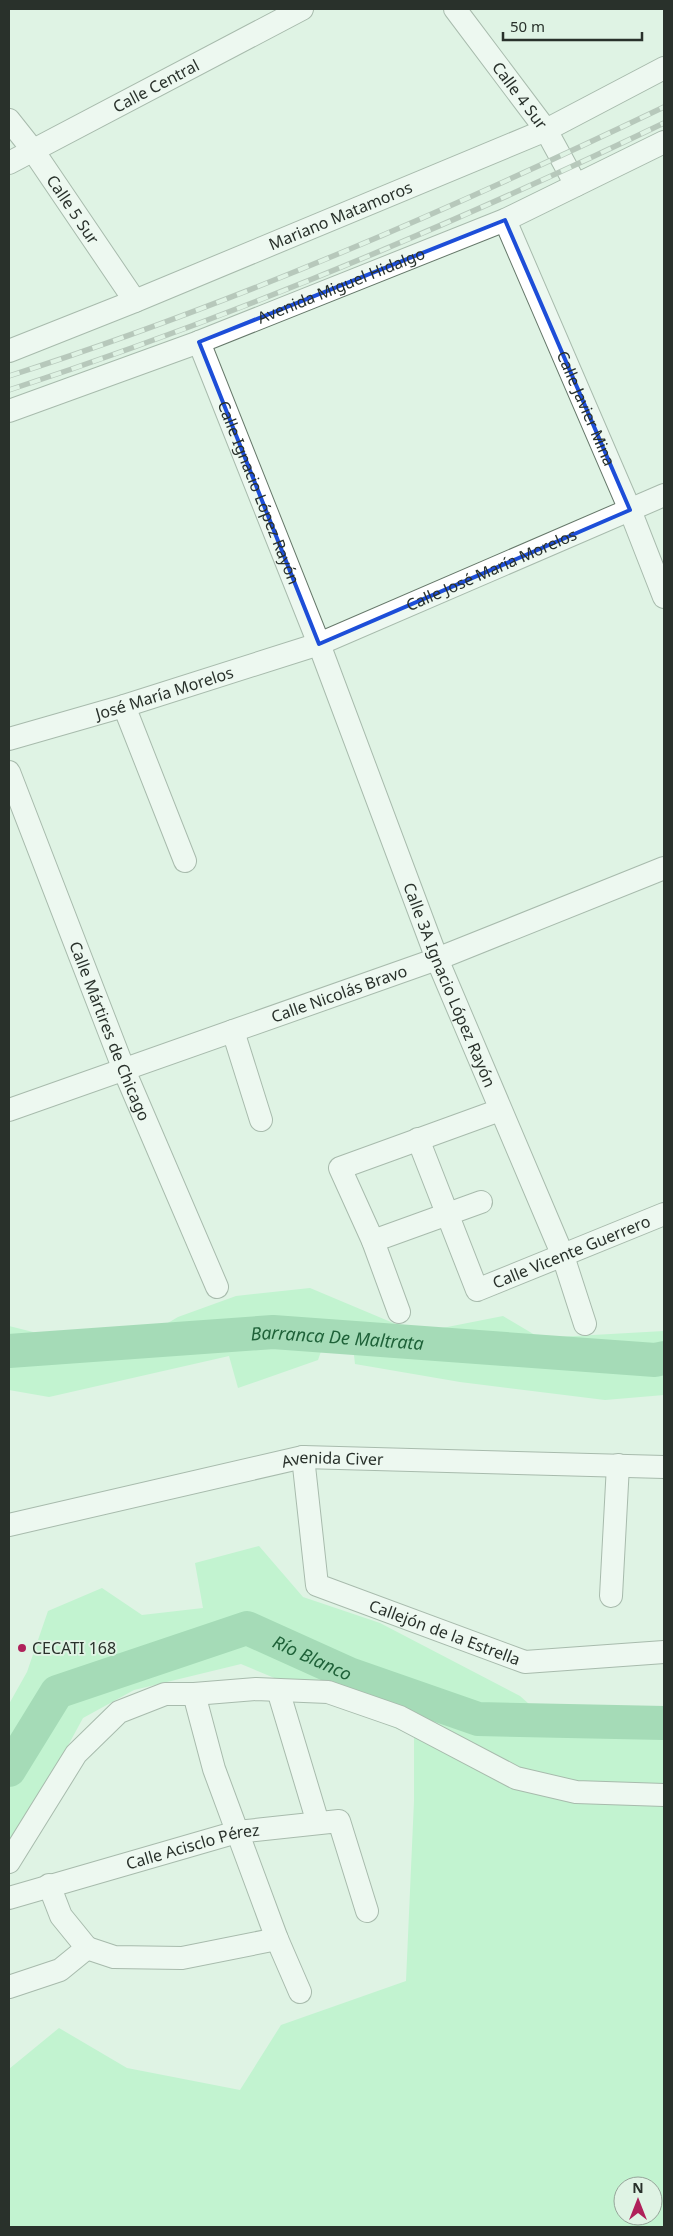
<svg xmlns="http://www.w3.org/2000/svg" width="673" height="2236" viewBox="0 0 673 2236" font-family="'Noto Sans',sans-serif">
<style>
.green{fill:#9ff4b8;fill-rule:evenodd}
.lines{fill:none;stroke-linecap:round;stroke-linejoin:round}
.river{stroke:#5fbf80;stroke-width:34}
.minor-casing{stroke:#66786a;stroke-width:24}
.minor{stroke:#fff;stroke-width:22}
.rail-casing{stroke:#88968b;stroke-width:5.5}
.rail{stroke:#dff3e4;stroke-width:4;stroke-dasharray:11;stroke-linecap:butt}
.marked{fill:none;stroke:#1d4ed8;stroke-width:4;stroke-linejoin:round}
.poi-dot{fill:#af215a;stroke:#dff3e4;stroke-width:2}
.labels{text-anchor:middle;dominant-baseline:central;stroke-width:4;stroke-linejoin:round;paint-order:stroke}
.street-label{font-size:16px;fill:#29312b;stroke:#dff3e4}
.poi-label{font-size:16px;fill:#29312b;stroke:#dff3e4;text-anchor:start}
.water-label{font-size:18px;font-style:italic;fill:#1f6239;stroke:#dff3e4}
</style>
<rect width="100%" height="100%" fill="#dff3e4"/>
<path class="green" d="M310,1288L417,1333L503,1316L540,1338L664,1331V1395L605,1400L460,1382L355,1364L353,1346L326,1337L318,1360L238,1388L229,1356L49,1397L9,1390V1326L117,1353L178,1317L236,1296Z
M259,1546L303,1597L380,1623L520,1696L565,1736L664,1739V2227H9V2069L59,2028L127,2068L240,2090L281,2025L406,1981L414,1801V1736L241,1664L134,1690L83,1718L9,1854V1704L27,1672L48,1611L102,1588L142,1615L203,1608L195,1563ZM623,2186H653V2216H623Z"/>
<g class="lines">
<g class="river">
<path id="s1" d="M9,1351L273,1332L655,1360L664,1358"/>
<path id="s2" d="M9,1770L57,1692L247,1628L349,1674L478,1719L664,1723"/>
</g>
<defs>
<g id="minor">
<path id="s3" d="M455,9L546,130L576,185"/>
<path id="s4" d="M9,120L32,149L135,301"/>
<path id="s5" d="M9,163L302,9"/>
<path id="s6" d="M505,220L630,510L664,597"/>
<path id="s7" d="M199,342L319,644L437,959L563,1256L585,1324"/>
<path id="s8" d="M9,351L135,301L546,130L664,68"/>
<path id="s9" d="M9,411L199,342L505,220L664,142"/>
<path d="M124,706L185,861"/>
<path id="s10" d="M9,739L124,706L319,644L664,495"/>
<path id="s11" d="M9,772L124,1070L217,1287"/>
<path d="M233,1031L261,1120"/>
<path id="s12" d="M9,1110L437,959L664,868"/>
<path id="s13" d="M418,1139L477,1290L664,1214"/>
<path d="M373,1241L481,1202"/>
<path d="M399,1312L373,1241L340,1168L500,1110"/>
<path id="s14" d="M303,1457L317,1585L525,1662L664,1652"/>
<path id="s15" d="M9,1525L303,1457L664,1467"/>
<path d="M611,1596L618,1465"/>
<path d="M278,1690L318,1823"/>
<path d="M194,1694L214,1769L277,1939L300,1992"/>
<path d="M9,1862L76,1754L119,1712L165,1694H194L256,1689L328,1692L400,1717L516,1778L576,1792L664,1795"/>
<path d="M49,1885L61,1916L87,1948"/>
<path id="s16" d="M9,1898L237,1832L339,1821L367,1911"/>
<path d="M87,1948L114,1957L182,1958L277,1939"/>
<path d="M9,1987L60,1970L87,1948"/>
</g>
</defs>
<use href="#minor" class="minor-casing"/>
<use href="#minor" class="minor"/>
<defs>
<path id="rail" d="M9,376C234,304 451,209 664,107
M9,390C233,317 452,225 664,123"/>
</defs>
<use href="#rail" class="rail-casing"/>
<use href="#rail" class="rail"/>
</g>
<path d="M0 0H673V2236H0ZM505,220L630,510L319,644L199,342Z" fill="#dff3e4" fill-opacity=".55" fill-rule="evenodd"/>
<path class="marked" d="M505,220L630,510L319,644L199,342Z"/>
<circle class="poi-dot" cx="22" cy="1648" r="5"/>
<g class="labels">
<g class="street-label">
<text stroke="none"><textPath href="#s5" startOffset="166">Calle Central</textPath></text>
<text stroke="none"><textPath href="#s3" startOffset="108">Calle 4 Sur</textPath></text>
<text stroke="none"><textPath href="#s4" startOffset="110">Calle 5 Sur</textPath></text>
<text stroke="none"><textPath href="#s8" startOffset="358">Mariano Matamoros</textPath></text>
<text stroke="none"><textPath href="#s9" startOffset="355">Avenida Miguel Hidalgo</textPath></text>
<text stroke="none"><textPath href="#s6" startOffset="205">Calle Javier Mina</textPath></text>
<text stroke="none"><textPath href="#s7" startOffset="162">Calle Ignacio López Rayón</textPath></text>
<text stroke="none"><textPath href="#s10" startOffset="512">Calle José María Morelos</textPath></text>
<text stroke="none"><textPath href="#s10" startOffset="162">José María Morelos</textPath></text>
<text stroke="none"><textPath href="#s7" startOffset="690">Calle 3A Ignacio López Rayón</textPath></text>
<text stroke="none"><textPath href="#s12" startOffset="350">Calle Nicolás Bravo</textPath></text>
<text stroke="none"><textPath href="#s11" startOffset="278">Calle Mártires de Chicago</textPath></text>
<text stroke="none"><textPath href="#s13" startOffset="264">Calle Vicente Guerrero</textPath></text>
<text stroke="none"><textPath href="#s15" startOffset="331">Avenida Civer</textPath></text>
<text stroke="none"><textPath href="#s14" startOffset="265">Callejón de la Estrella</textPath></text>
<text stroke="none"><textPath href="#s16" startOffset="191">Calle Acisclo Pérez</textPath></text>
</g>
<g class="poi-label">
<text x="32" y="1648">CECATI 168</text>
</g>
<g class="water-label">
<text stroke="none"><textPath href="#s1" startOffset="329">Barranca De Maltrata</textPath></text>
<text stroke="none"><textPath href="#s2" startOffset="364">Río Blanco</textPath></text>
</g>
</g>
<rect width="673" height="2236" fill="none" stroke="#29312b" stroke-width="20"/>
<g transform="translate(638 2201)"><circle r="24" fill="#dff3e4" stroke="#96a59a"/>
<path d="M0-4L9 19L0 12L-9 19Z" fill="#af215a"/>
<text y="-8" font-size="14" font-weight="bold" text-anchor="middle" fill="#29312b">N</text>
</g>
<path d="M503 32v8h139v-8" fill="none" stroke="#29312b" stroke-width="2.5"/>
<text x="510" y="32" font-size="15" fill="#29312b" stroke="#dff3e4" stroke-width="4" paint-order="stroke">50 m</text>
</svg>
